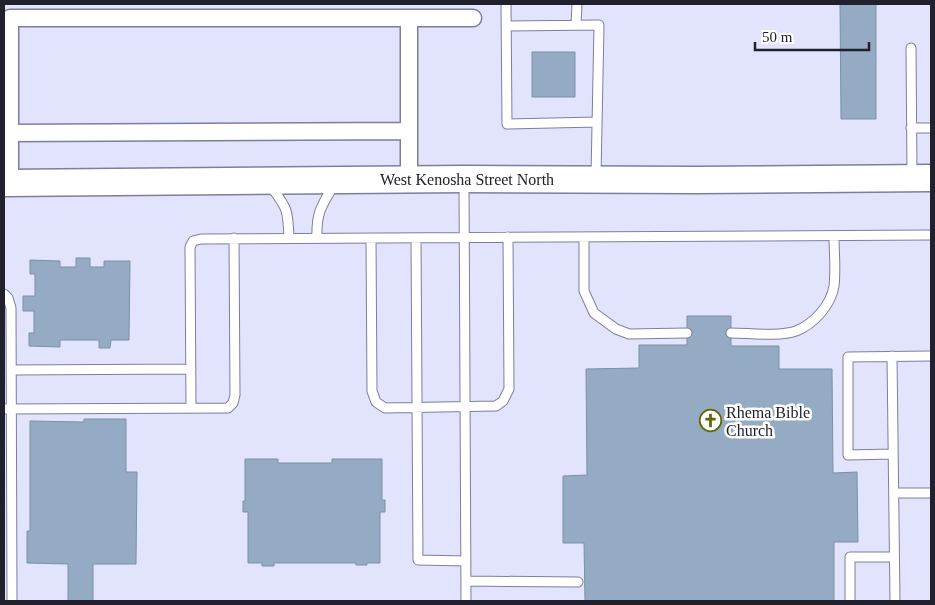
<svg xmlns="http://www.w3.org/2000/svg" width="935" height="605" viewBox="0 0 935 605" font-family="Georgia,serif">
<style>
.building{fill:#94abc3;stroke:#7a90a7}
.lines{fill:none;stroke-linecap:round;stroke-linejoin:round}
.lane-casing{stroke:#7d7e9b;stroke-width:11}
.street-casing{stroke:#7d7e9b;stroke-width:19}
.primary-casing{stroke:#7d7e9b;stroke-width:29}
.lane{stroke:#fff;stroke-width:9}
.street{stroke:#fff;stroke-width:16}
.primary{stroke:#fff;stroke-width:26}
.labels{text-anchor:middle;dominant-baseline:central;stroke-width:5;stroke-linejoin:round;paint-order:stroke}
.street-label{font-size:16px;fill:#20212c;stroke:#fff}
.poi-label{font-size:16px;fill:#20212c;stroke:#fff;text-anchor:start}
</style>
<rect width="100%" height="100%" fill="#e2e4fd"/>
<path class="building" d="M840,4H876V119H841Z
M532,52H575V97H532Z
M76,258H90V267H104V261H130L129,340H111L110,348H99V340H60V347L29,346V333H34V311H23V296H35V274H30V260L60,261V267H76Z
M687,316H731V346H779V369H832L833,473L857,472L858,542H834V601H585L584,543H563V476L587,475L586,369L639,368V345H687Z
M84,419H126V472H137L136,564H93V601H68V564L27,563V531H30V421L84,422Z
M245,459H278V463H332V459H382V500H385V512H380V563H367V565H356V563H274V566H262V563H248V512H243V501H245Z"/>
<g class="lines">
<defs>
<path id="lane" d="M506,4L507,124L597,122
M576,25L577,4
M506,26L599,25L596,176
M911,48L912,175
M911,128H931
M464,182L466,601
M269,184C287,208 288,208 289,238
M584,237V291L594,313L616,329L629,334L687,333
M317,238C316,212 322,205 335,183
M371,238L372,391L376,402L385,408L496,406L503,401L509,389L508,237
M416,238L418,560L466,561
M4,294L8,298L11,308L12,601
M731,333C749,333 778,337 796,331C814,324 831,305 834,286C836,269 834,252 834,236
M892,356L895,601
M11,370L191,369
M191,408L190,247L193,241L201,239L931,235
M4,409L228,408L233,403L235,395L234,238
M893,454L848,455V357L931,356
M894,493H931
M466,581L578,582
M850,601V557H894"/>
<path id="street" d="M409,18V179
M10,133L409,131
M10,183V18H473"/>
<path id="primary" d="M4,183L464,179L697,180L931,178"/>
</defs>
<use href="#lane" class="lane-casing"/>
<use href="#street" class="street-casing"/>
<use href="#primary" class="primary-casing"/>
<use href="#lane" class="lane"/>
<use href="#street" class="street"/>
<use href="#primary" class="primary"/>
</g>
<defs>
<symbol id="church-ring" viewBox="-11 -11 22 22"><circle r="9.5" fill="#fff" stroke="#5e6605" stroke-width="1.5"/><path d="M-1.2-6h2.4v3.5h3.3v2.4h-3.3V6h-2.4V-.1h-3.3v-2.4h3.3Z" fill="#5e6605"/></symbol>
</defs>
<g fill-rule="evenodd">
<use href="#church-ring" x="698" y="408" width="25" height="25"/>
</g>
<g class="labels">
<g class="street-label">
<text x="467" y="179">West Kenosha Street North</text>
</g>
<g class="poi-label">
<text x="726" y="412">Rhema Bible<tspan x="726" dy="18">Church</tspan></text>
</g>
</g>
<rect width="935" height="605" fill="none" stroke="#20212c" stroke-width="10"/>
<path d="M755 42v8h114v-8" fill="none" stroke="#20212c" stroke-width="2.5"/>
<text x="762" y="42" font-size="15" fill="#20212c" stroke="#ffffff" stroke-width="4" paint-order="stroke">50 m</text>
</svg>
